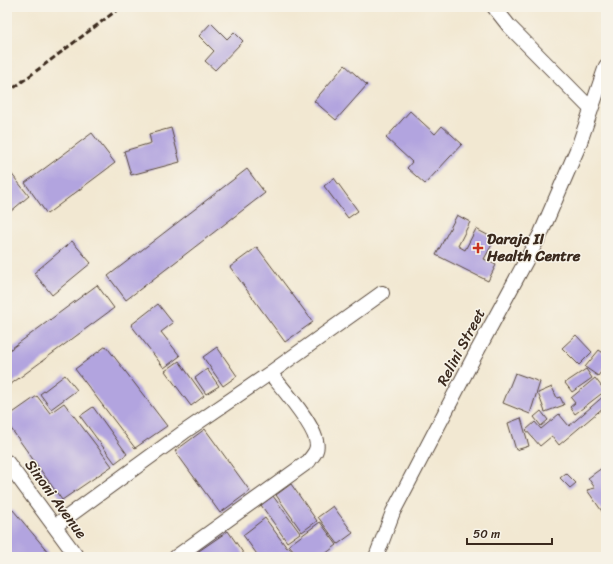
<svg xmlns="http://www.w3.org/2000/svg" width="613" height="564" viewBox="0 0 613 564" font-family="Sriracha,sans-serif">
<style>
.building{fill:#b2a4df}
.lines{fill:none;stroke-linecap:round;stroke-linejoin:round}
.minor-casing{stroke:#564639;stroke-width:16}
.minor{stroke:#fff;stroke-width:14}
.rail{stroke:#3b2a1e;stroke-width:3;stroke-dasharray:6 3;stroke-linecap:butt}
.poi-dot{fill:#c8321e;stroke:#f7f3e8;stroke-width:1.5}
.labels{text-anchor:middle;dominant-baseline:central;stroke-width:3;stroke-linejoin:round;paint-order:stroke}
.poi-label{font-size:15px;font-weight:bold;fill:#3b2a1e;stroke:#f7f3e8;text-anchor:start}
.street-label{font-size:15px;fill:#3b2a1e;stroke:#f7f3e8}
</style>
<rect width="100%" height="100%" fill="#f7f3e8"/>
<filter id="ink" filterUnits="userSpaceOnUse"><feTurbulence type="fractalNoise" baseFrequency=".025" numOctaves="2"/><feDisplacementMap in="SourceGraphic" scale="8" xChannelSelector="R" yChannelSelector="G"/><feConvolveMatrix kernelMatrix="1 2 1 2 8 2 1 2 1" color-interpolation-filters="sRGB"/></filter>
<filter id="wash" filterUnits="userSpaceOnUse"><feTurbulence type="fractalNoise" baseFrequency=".012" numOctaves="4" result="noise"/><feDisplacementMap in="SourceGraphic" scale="16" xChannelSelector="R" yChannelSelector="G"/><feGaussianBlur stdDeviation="0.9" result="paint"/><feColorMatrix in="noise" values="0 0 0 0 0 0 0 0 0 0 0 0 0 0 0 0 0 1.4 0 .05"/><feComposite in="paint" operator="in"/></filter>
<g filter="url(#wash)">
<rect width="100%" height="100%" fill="#f2e8d2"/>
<g id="blocks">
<path class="building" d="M211,23L227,39L234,32L243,41L215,70L205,61L214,51L199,36Z
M345,65L367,85L336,120L314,101Z
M410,111L435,134L442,126L462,144L425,184L407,168L412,162L386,138Z
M171,128L180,162L131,175L124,151L151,143L149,134Z
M92,133L115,163L47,214L25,183Z
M247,169L265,193L126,300L108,276Z
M10,172L29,196L10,212L7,207V175Z
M334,178L358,211L348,218L324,186Z
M457,215L470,222L458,246L465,250L476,229L495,239L484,259L496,265L488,281L436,255Z
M72,241L91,263L52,295L34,273Z
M257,247L313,322L285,342L230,267Z
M97,285L114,308L7,387V349L8,351Z
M158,304L173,323L161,332L180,356L164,368L131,325Z
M576,335L592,352L579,365L562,348Z
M106,346L167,426L135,448L75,369Z
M217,347L237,376L223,386L203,357Z
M599,350L606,355V365L598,376L585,367Z
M179,361L204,396L191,406L165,371Z
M207,369L219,386L206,394L195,378Z
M586,369L592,378L572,392L565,383Z
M515,373L540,382L530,414L503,403Z
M65,375L77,390L51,409L40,394Z
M595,378L605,391L575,414L570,407L575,403L571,398Z
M552,387L557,398L560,397L564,405L545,412L538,393Z
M606,394V410L604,407L559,445L552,436L540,446L526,430L535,422L541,429L559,414L569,426Z
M37,396L50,413L64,403L112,466L62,500L7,423V417Z
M93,407L127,454L115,463L80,416Z
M541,411L548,420L541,426L534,417Z
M521,418L529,446L516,450L508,423Z
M205,429L250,491L220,513L175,451Z
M606,465V487L604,490L606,489V517L587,490L595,488L588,478Z
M566,473L576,483L570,488L560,478Z
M291,484L317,521L302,532L276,495Z
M273,496L300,533L287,542L261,505Z
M333,506L353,533L338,544L318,517Z
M13,510L49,553L43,557H7V514Z
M265,518L287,548L289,547L297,557H259L243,535Z
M320,522L337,545L321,557H299L289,545Z
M228,531L246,557H199L196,553Z"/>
</g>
</g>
<g filter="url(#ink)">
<use href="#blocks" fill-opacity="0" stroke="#564639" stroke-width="1"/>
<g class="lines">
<defs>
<path id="minor" d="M494,7L509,26L591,109
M7,462L77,557
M55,526L184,432L270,373L382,293
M176,557L309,461C311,457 315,454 316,450C323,433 281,387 270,373
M376,557L393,512L403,493L474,357L541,233L579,145L606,66"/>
</defs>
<use href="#minor" class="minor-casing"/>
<use href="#minor" class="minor"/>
<path class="rail" d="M7,93L121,7"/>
</g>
</g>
<path class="poi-dot" d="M476 242h4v4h4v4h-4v4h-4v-4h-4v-4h4z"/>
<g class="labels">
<g class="poi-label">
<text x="487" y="239">Daraja II<tspan x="487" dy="17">Health Centre</tspan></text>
</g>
<g class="street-label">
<text transform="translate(461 347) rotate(-62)">Relini Street</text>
<text transform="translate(56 499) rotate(54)">Sinoni Avenue</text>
</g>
</g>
<rect width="613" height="564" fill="none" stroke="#f7f3e8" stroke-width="24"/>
<path d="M467 538v6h85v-6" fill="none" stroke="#3b2a1e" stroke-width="2"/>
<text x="473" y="538" font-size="12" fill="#3b2a1e" stroke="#f7f3e8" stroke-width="3" paint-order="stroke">50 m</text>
</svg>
